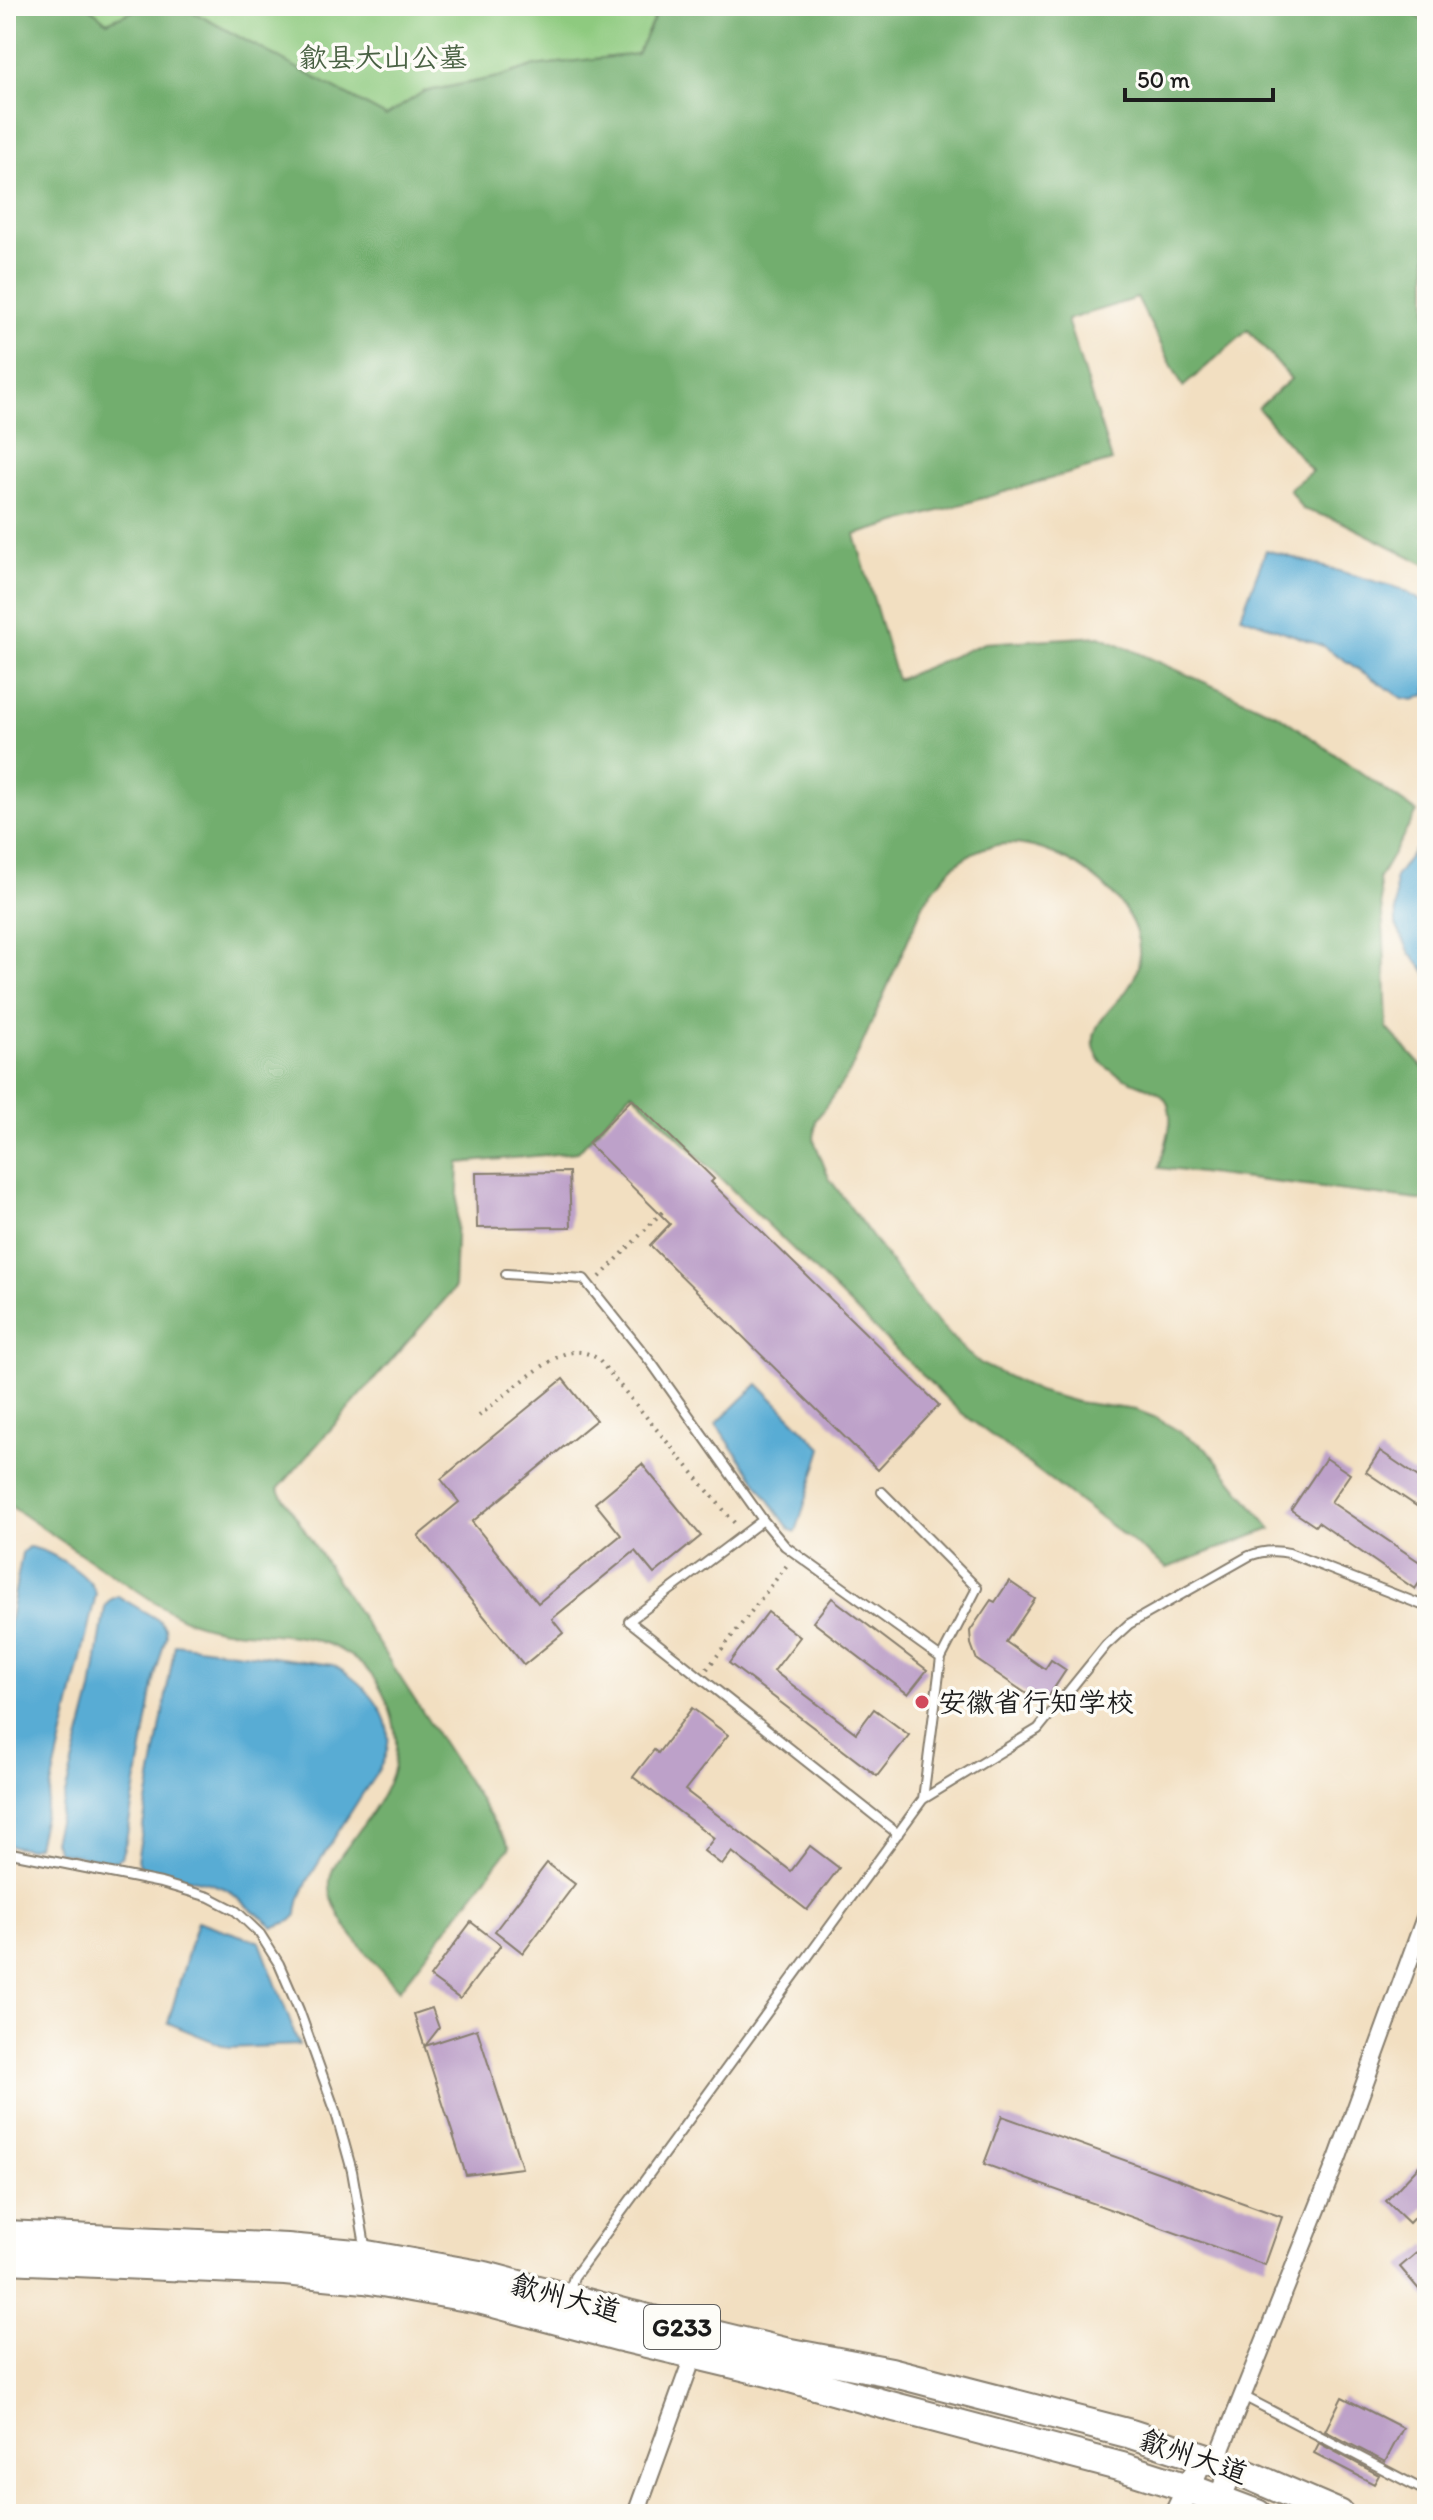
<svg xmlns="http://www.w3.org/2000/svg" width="1433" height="2520" viewBox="0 0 1433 2520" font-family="Itim,'LXGW WenKai TC',sans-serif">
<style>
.green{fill:#8eca7f;stroke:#55734e;stroke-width:2}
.forest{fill:#72ae6e;stroke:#476545;stroke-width:2}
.water{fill:#58acd4;stroke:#3a6478;stroke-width:2}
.building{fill:#bda1c9}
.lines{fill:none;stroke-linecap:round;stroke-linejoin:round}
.service-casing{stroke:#877e6e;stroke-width:12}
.minor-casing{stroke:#877e6e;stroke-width:20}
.tertiary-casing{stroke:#877e6e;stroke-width:26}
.trunk-casing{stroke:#877e6e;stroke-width:32}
.path{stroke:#877e6e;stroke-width:4;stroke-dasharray:2 6;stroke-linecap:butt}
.service{stroke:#fff;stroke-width:8}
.minor{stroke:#fff;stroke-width:16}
.tertiary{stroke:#fff;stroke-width:22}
.trunk{stroke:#fff;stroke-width:28}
.poi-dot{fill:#d1495b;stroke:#fdfcf7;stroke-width:3}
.labels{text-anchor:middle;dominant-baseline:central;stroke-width:7;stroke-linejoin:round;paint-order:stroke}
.shield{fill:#fdfcf7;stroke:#605f5e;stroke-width:2}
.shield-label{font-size:26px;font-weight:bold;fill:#1c1c1c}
.park-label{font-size:28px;fill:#4a6244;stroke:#fdfcf7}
.poi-label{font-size:28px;fill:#1c1c1c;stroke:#fdfcf7;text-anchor:start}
.street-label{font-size:28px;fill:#1c1c1c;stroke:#fdfcf7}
</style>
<rect width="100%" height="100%" fill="#fdfcf7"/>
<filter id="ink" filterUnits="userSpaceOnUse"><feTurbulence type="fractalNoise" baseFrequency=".0125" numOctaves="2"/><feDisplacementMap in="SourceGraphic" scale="16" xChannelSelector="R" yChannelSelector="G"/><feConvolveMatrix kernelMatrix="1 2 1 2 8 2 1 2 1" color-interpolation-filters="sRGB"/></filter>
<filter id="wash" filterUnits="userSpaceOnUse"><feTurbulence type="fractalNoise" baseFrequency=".006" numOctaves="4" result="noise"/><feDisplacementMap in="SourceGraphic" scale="32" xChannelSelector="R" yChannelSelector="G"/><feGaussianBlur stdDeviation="1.8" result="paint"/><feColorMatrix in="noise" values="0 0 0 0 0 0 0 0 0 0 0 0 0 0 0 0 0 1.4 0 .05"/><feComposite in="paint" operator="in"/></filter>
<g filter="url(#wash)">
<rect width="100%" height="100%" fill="#f2dfc1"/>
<path class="green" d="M87,6H145L107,22Z
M182,6H660L637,54L533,66L499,77L423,92L386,117Z"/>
<path class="forest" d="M6,6H87L107,22L145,6H182L386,116L423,92L499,77L533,66L637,54L660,6H1405L1427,24V565L1342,522L1302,509L1289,489L1312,471L1258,408L1291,379L1248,330L1183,387L1137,298L1067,320L1112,461L855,535L897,680L984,643L1100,636L1279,715L1417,812L1379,878L1384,939L1387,1028L1427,1072V1201L1159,1168C1164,1148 1181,1110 1160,1094C1149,1086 1133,1083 1121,1076C1112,1072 1103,1066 1098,1057C1082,1029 1113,1009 1127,990C1134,981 1139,968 1139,957C1144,896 1051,835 997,845C961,851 943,875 924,903L850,1072L816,1120L814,1140L829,1178L925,1309L967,1353L983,1365L1038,1391L1077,1402L1136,1410L1154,1417L1172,1427L1206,1448L1271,1529L1167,1568L959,1411L632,1092L578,1152L459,1163L454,1289L278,1489L510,1847L399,1990C377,1965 326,1915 330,1880C332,1865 342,1854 350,1843C379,1803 407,1769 392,1717C387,1699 376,1677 362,1665C310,1620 254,1643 195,1623C172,1615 152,1600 132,1587C89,1560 48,1532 6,1503Z"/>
<path class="water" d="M1266,550L1401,589L1427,604V694L1414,700L1402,698L1323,646L1241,616Z
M1427,838V974L1410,953L1396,925L1395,877L1413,852Z
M758,1384L822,1448L796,1532L790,1530L716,1424Z
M28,1547C48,1549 90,1574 96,1594L37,1846L29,1849L6,1845V1640L22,1553Z
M118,1596L160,1621L165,1628L166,1636L154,1680L126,1841L121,1857L114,1862L58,1852L53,1841L92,1691L105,1607L110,1600Z
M175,1644L333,1665C365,1683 401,1719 384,1759C379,1772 369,1784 361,1796C348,1817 334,1838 321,1859C310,1877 298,1894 297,1915L291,1921L274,1927L226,1889L209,1883L142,1868L137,1860Z
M197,1921L260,1942L299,2045L229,2048L168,2023Z"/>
<g id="blocks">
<path class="building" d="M632,1099L714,1179L711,1182L939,1405L878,1470L650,1245L670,1224L588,1143Z
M569,1172L571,1227L477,1228L476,1173Z
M563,1379L596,1420L472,1522L538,1603L621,1535L595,1503L642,1464L701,1536L654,1574L635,1551L552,1619L563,1633L524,1665L418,1536L459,1502L441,1479Z
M1380,1451L1427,1483V1513L1366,1472Z
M1326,1458L1350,1474L1331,1502L1427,1567V1571L1415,1589L1318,1522L1315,1526L1291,1510Z
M1009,1581L1035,1599L1006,1642L1045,1669L1051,1660L1066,1670L1043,1705L977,1660L971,1644L970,1631L991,1600L995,1602Z
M832,1598L927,1670L908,1694L813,1622Z
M768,1612L800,1637L774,1671L856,1733L874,1709L909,1735L877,1776L729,1663Z
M692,1708L728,1735L685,1790L791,1871L810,1846L839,1868L807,1910L732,1852L722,1865L704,1851L714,1838L633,1777L654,1750L658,1753Z
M547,1863L575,1884L523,1953L495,1931Z
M471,1922L501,1945L460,1999L430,1977Z
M432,2008L439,2028L425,2046L477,2029L522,2168L466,2175L414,2014Z
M1002,2116L1282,2217L1265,2265L984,2164Z
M1427,2157V2204L1409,2223L1386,2201Z
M1427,2244V2299L1400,2267Z
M1342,2397L1403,2428L1385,2462L1325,2431Z
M1319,2443L1379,2475L1374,2484L1314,2453Z"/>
</g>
</g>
<g filter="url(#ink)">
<use href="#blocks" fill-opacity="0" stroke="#877e6e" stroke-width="2"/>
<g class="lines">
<defs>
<path id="service" d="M506,1274L584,1279L653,1365L763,1520L785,1546L941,1658
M882,1492L977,1588L941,1658L923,1799
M763,1520L629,1621L898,1834
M6,1852L161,1883L209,1897L236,1911L260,1934L279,1964L299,2010L336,2113L352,2171L366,2251
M569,2293L574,2277L923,1799L1038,1729L1106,1645L1129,1624L1249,1556C1262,1551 1275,1550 1289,1553L1427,1607
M1243,2396L1427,2492"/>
<path id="minor" d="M1426,6H1427
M1216,2462L1338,2157L1427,1912
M636,2514L694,2354"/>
<path id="tertiary" d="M1176,2514L1203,2457
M1212,2514L1233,2468"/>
<path id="trunk" d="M6,2235L287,2248L367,2255L485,2276L628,2314L785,2352L891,2372L1131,2434L1225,2465L1339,2514
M6,2259L285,2271L365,2279L479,2299L621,2337L776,2374L883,2404L1122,2467L1188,2488L1257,2514"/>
</defs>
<use href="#service" class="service-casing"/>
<use href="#minor" class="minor-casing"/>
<use href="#tertiary" class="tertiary-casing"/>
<use href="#trunk" class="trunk-casing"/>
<path class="path" d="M600,1277L664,1210
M479,1416C498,1401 548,1357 568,1353C579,1350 589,1353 598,1359L737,1526
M707,1669L787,1565"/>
<use href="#service" class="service"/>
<use href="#minor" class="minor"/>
<use href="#tertiary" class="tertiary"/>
<use href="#trunk" class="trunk"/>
</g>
</g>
<circle class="poi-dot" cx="922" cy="1702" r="8"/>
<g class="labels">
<rect class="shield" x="644" y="2305" width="76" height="44" rx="6"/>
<g class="shield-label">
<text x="682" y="2327">G233</text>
</g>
<g class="park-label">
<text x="383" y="57">歙县大山公墓</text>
</g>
<g class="poi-label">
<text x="938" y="1702">安徽省行知学校</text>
</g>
<g class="street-label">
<text transform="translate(566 2297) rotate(15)">歙州大道</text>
<text transform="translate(1194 2456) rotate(19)">歙州大道</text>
</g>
</g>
<rect width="1433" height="2520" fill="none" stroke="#fdfcf7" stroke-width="32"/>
<path d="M1125 88v12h148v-12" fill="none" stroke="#1c1c1c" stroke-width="4"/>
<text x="1137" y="88" font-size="24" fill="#1c1c1c" stroke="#fdfcf7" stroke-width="6" paint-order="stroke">50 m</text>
</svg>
